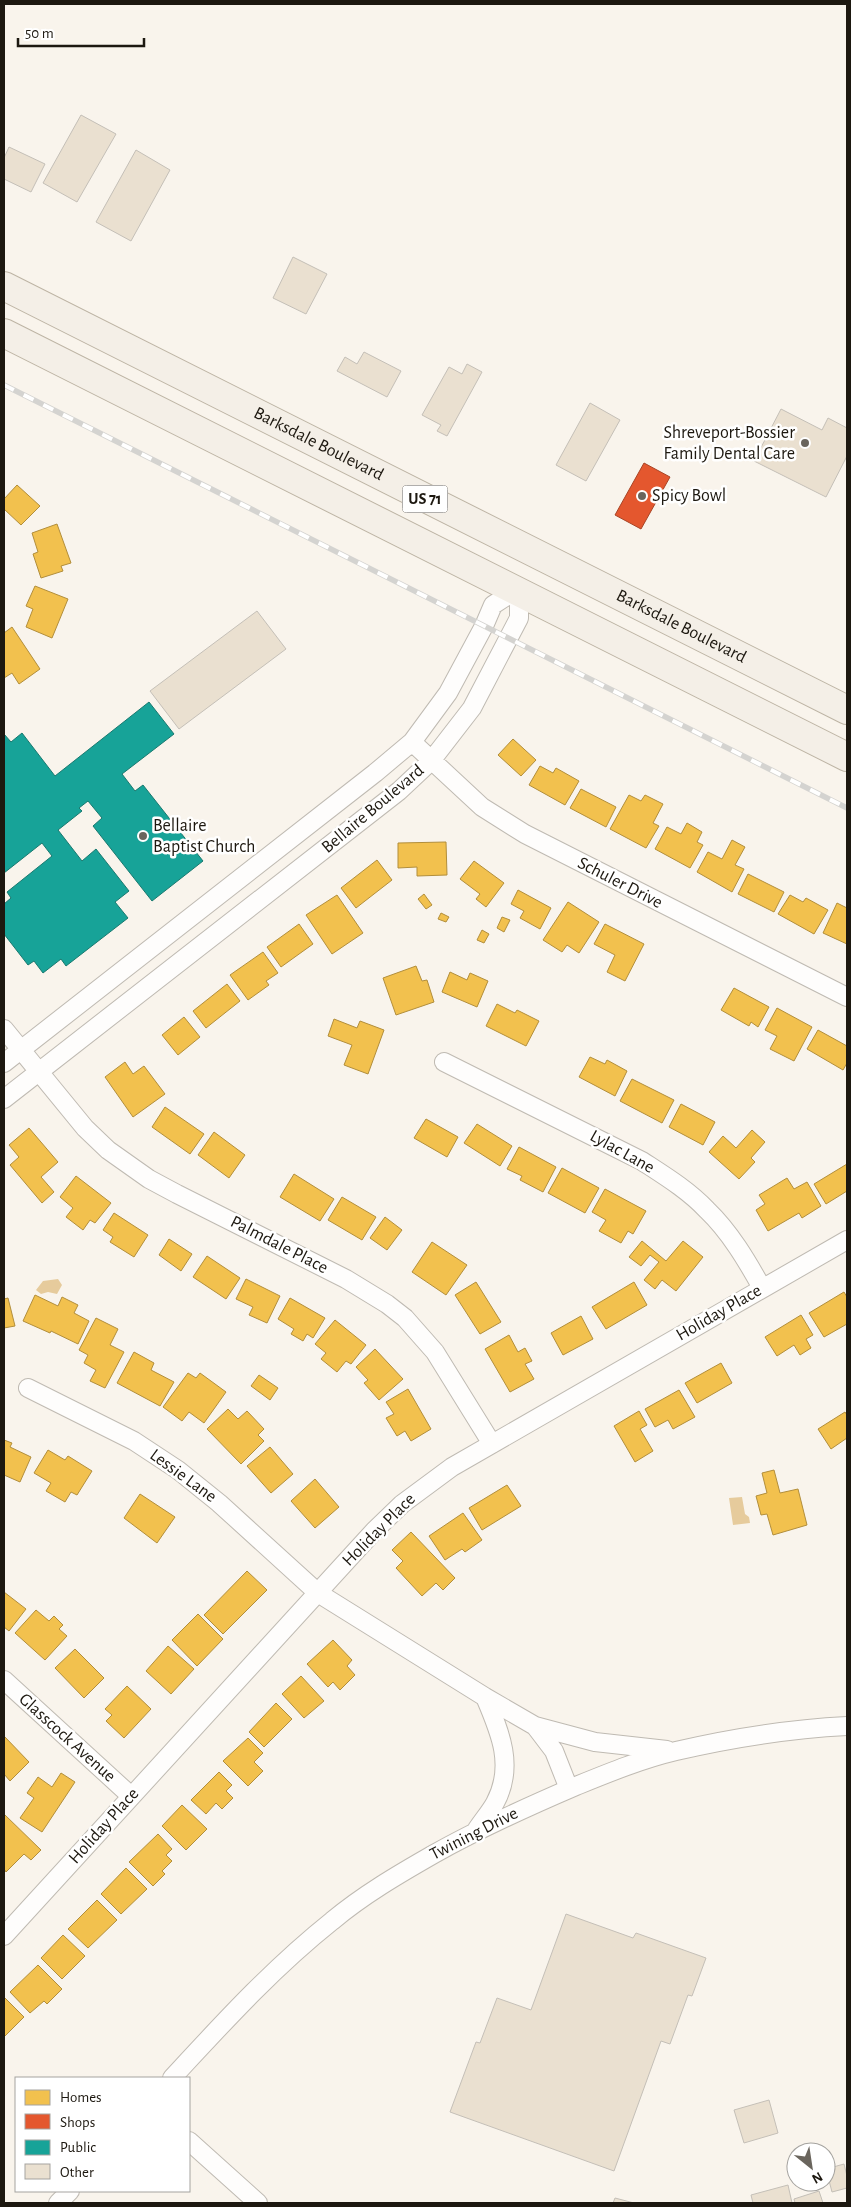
<svg xmlns="http://www.w3.org/2000/svg" width="851" height="2207" viewBox="0 0 851 2207" font-family="'Alegreya Sans',sans-serif">
<style>
.water{fill:#e6cb9c}
.homes{fill:#f2c14e;stroke:#b28e3b}
.shops{fill:#e4572e;stroke:#a84425}
.public{fill:#17a398;stroke:#19796f}
.building{fill:#eae0d0;stroke:#c4bfb7}
.lines{fill:none;stroke-linecap:round;stroke-linejoin:round}
.street-casing{stroke:#bfbab2;stroke-width:20}
.primary-casing{stroke:#bdb4a4;stroke-width:30}
.street{stroke:#fefdfc;stroke-width:18}
.primary{stroke:#f4efe7;stroke-width:28}
.rail-casing{stroke:#d4d3d0;stroke-width:5.5}
.rail{stroke:#fff;stroke-width:4;stroke-dasharray:11;stroke-linecap:butt}
.poi-dot{fill:#6a655d;stroke:#fff;stroke-width:2}
.labels{text-anchor:middle;dominant-baseline:central;stroke-width:5;stroke-linejoin:round;paint-order:stroke}
.shield{fill:#fff;stroke:#615d58;stroke-width:1}
.shield-label{font-size:16px;font-weight:bold;fill:#1d1810}
.poi-label{font-size:18px;fill:#1d1810;stroke:#fff;text-anchor:start}
.street-label{font-size:18px;fill:#1d1810;stroke:#fff}
</style>
<rect width="100%" height="100%" fill="#f9f4ec"/>
<path class="water" d="M58,1279L62,1285L57,1294L48,1292L41,1294L36,1290L43,1281Z
M742,1497L745,1514L749,1517L750,1523L733,1525L729,1498Z"/>
<path class="homes" d="M17,485L40,506L21,525L4,509V499Z
M57,524L71,563L61,566L63,571L41,578L33,554L38,552L32,533Z
M35,586L68,599L52,638L26,627L33,609L26,606Z
M12,627L40,669L19,684L12,673L4,678V633Z
M513,739L536,760L521,776L498,755Z
M540,766L553,773L556,768L579,781L565,805L529,785Z
M581,789L616,807L606,827L570,808Z
M629,795L641,801L645,795L663,804L653,823L659,826L646,848L610,829Z
M687,823L702,832L697,842L703,845L690,868L655,849L667,827L681,834Z
M732,840L745,847L735,865L744,869L732,892L697,872L708,852L722,859Z
M446,842L447,875L417,876V867L398,868V843Z
M377,860L392,880L356,908L341,888Z
M474,861L504,883L486,907L476,899L480,894L460,879Z
M748,874L784,892L774,912L738,894Z
M518,890L551,908L540,929L520,918L524,911L511,904Z
M424,894L432,905L426,909L418,899Z
M337,895L363,933L332,954L306,915Z
M790,895L803,902L806,898L828,910L814,934L778,914Z
M568,902L599,922L579,953L567,945L562,952L543,940Z
M837,903L847,908V944L823,933Z
M441,913L449,917L446,922L438,919Z
M502,917L510,920L504,932L497,928Z
M299,924L313,944L281,967L267,947Z
M605,924L644,944L625,981L607,972L615,955L594,944Z
M482,930L489,934L484,943L477,940Z
M263,952L278,973L266,981L269,985L248,1000L230,975Z
M416,966L422,981L427,980L434,1002L396,1015L383,978Z
M450,972L467,980L470,973L488,981L477,1007L442,992Z
M227,984L240,1001L206,1028L193,1011Z
M734,988L769,1007L758,1027L751,1022L749,1026L721,1010Z
M497,1004L515,1013L517,1010L539,1021L526,1046L486,1026Z
M777,1008L812,1027L794,1061L770,1049L777,1036L765,1030Z
M184,1017L200,1037L178,1055L162,1035Z
M334,1019L357,1028L360,1021L384,1030L368,1074L344,1065L352,1045L328,1036Z
M818,1030L847,1046V1063L843,1070L807,1049Z
M590,1057L605,1064L607,1060L627,1071L615,1096L579,1077Z
M125,1062L133,1074L144,1066L165,1094L133,1117L105,1077Z
M632,1079L674,1100L662,1123L620,1101Z
M681,1104L715,1122L703,1145L669,1127Z
M165,1107L204,1134L190,1154L152,1127Z
M426,1119L458,1137L447,1157L414,1138Z
M477,1124L512,1146L500,1166L464,1143Z
M29,1128L58,1162L41,1177L54,1192L42,1203L10,1165L19,1157L9,1145Z
M752,1130L765,1142L751,1158L755,1162L739,1179L709,1152L723,1136L736,1148Z
M214,1132L245,1155L229,1178L198,1155Z
M519,1147L556,1167L543,1192L520,1180L522,1176L507,1169Z
M847,1164V1191L826,1204L814,1184Z
M562,1168L599,1188L585,1213L548,1193Z
M294,1174L334,1199L320,1221L280,1197Z
M76,1176L111,1203L95,1223L90,1220L83,1230L66,1217L73,1208L60,1197Z
M787,1178L794,1189L807,1182L821,1206L802,1218L799,1213L768,1231L756,1210L765,1204L759,1195Z
M605,1189L646,1211L633,1234L628,1231L621,1243L599,1231L606,1220L592,1212Z
M342,1197L376,1217L362,1240L328,1220Z
M114,1213L148,1235L134,1257L110,1242L113,1237L103,1230Z
M385,1217L402,1230L387,1250L370,1238Z
M169,1239L192,1254L181,1271L159,1255Z
M642,1241L666,1261L683,1241L703,1257L676,1291L662,1280L655,1289L644,1280L659,1262L650,1255L641,1266L629,1257Z
M432,1242L467,1265L446,1295L412,1272Z
M207,1256L240,1278L226,1299L193,1277Z
M246,1279L280,1296L267,1323L249,1315L253,1307L236,1299Z
M476,1282L501,1322L480,1334L455,1295Z
M634,1282L647,1305L606,1329L592,1307Z
M844,1292L847,1297V1324L824,1337L809,1313Z
M35,1295L58,1306L62,1297L78,1305L74,1313L89,1321L78,1344L51,1331L50,1333L23,1321Z
M8,1298L15,1326L4,1328V1299Z
M290,1298L325,1318L313,1338L307,1334L303,1341L291,1334L294,1329L278,1319Z
M801,1315L813,1335L806,1339L811,1348L800,1355L794,1345L777,1356L765,1337Z
M581,1316L593,1339L563,1355L551,1333Z
M96,1318L118,1329L110,1345L124,1352L105,1388L90,1381L96,1370L84,1363L88,1355L79,1350Z
M335,1320L366,1345L351,1364L346,1361L337,1372L321,1359L326,1353L315,1344Z
M509,1335L518,1352L525,1348L532,1361L525,1364L534,1379L510,1392L485,1349Z
M375,1349L403,1379L379,1400L364,1383L368,1380L356,1367Z
M134,1352L154,1363L151,1370L174,1382L160,1406L117,1383Z
M721,1363L732,1383L697,1403L685,1383Z
M188,1373L196,1378L200,1373L226,1392L204,1423L189,1412L182,1421L163,1407Z
M259,1375L278,1388L270,1400L251,1386Z
M408,1389L431,1429L411,1441L405,1431L397,1436L386,1418L394,1414L386,1402Z
M679,1390L695,1417L673,1429L668,1420L655,1427L645,1409Z
M228,1409L238,1419L247,1411L264,1429L258,1435L264,1441L241,1464L207,1429Z
M639,1411L647,1425L640,1429L653,1451L635,1462L614,1426Z
M845,1412L847,1415V1438L831,1449L818,1429Z
M4,1440L12,1443L10,1447L31,1457L20,1482L4,1475Z
M270,1447L293,1474L271,1493L247,1466Z
M48,1450L65,1460L68,1456L92,1471L77,1495L71,1492L65,1502L46,1491L51,1483L34,1473Z
M774,1470L780,1493L798,1489L807,1525L773,1535L767,1514L761,1515L756,1496L767,1493L762,1473Z
M315,1479L339,1507L315,1528L291,1501Z
M507,1485L521,1506L482,1530L469,1508Z
M140,1494L175,1517L157,1543L124,1518Z
M463,1513L482,1540L465,1552L462,1549L445,1560L429,1536Z
M411,1532L455,1578L443,1590L436,1583L422,1596L396,1568L403,1561L392,1550Z
M247,1571L267,1590L223,1634L204,1615Z
M4,1592L26,1609L9,1631L4,1627Z
M36,1610L49,1621L54,1616L63,1625L59,1629L67,1636L45,1660L15,1633Z
M198,1614L223,1639L197,1666L172,1640Z
M333,1640L352,1660L347,1666L355,1675L340,1690L333,1682L328,1687L307,1664Z
M168,1646L194,1669L171,1694L146,1671Z
M75,1649L104,1678L84,1698L55,1668Z
M301,1676L324,1701L304,1718L282,1694Z
M127,1686L151,1709L124,1738L106,1721L112,1715L105,1709Z
M276,1703L292,1719L264,1747L249,1732Z
M4,1736L29,1762L10,1781L4,1774Z
M248,1738L263,1753L254,1762L263,1771L248,1786L223,1761Z
M219,1772L232,1785L226,1791L233,1798L222,1809L216,1803L206,1814L191,1800Z
M61,1773L75,1782L42,1832L20,1818L34,1798L27,1793L38,1777L52,1787Z
M182,1805L207,1829L186,1850L162,1826Z
M5,1815L41,1850L31,1860L24,1854L6,1872L4,1869V1817Z
M158,1834L172,1849L166,1855L172,1861L162,1871L165,1874L153,1886L129,1862Z
M126,1868L147,1889L121,1914L101,1894Z
M97,1900L117,1920L88,1948L68,1929Z
M63,1935L85,1956L62,1979L41,1958Z
M38,1965L62,1989L47,2004L44,2001L30,2013L10,1992Z
M4,1997L24,2017L4,2037Z"/>
<path class="shops" d="M644,463L670,477L641,529L615,515Z"/>
<path class="public" d="M149,702L174,734L122,774L135,791L143,785L203,861L152,901L93,826L102,818L88,801L79,808L82,811L58,830L82,861L96,849L129,891L115,902L128,918L66,966L61,959L43,973L34,961L28,965L4,934V904L11,898L7,892L52,856L42,843L4,873V734L11,742L22,733L55,776Z"/>
<path class="building" d="M81,115L116,134L77,202L43,183Z
M9,147L45,164L31,192L4,179V158Z
M136,150L170,170L131,241L96,222Z
M293,257L327,274L306,314L273,298Z
M364,352L401,371L387,397L337,371L345,357L357,364Z
M467,364L482,372L447,436L437,431L441,425L422,415L449,367L462,374Z
M590,403L620,420L586,481L556,465Z
M781,409L822,430L828,418L847,428V456L826,497L754,461Z
M257,611L286,649L179,729L150,691Z
M566,1914L633,1938L636,1933L706,1958L692,1996L688,1995L670,2044L661,2041L614,2171L450,2112L476,2042L480,2043L497,1998L531,2010Z
M769,2100L778,2133L744,2143L734,2110Z
M844,2164L847,2176V2188L832,2192L826,2169Z
M788,2185L792,2203H753L751,2195Z
M819,2191L823,2203H795L794,2199Z
M615,2198L634,2203H613Z"/>
<g class="lines">
<defs>
<path id="street" d="M412,742L482,807L525,834L847,997
M4,1029L85,1128L108,1150L149,1179L177,1194L346,1279L387,1304L405,1318L435,1352L492,1444
M444,1062L642,1161C665,1176 688,1190 707,1210C730,1232 747,1261 762,1288
M4,1063L375,773L412,742L448,693L484,626L493,605L516,590L519,605V618L472,708L431,761L399,791L4,1099
M28,1388L134,1441L178,1470L219,1503L318,1593L485,1697L535,1726L595,1742L667,1750
M4,1680L131,1796
M535,1726L554,1751L569,1789
M477,1829C483,1820 490,1812 495,1803C515,1766 500,1732 485,1697
M4,1936L374,1531L402,1504L452,1467L847,1240
M172,2078C223,2023 273,1968 332,1921C363,1895 399,1874 434,1854C480,1828 527,1807 576,1786C608,1773 642,1759 676,1751C732,1738 790,1729 847,1726
M189,2141L258,2203
M58,2203L70,2191"/>
<g id="primary">
<path id="s1" d="M4,286L847,710"/>
<path d="M4,333L847,757"/>
</g>
</defs>
<use href="#street" class="street-casing"/>
<use href="#primary" class="primary-casing"/>
<use href="#street" class="street"/>
<use href="#primary" class="primary"/>
<defs>
<path id="rail" d="M4,385L847,808"/>
</defs>
<use href="#rail" class="rail-casing"/>
<use href="#rail" class="rail"/>
</g>
<g class="poi-dot">
<circle cx="805" cy="443" r="5"/>
<circle cx="642" cy="496" r="5"/>
<circle cx="143" cy="836" r="5"/>
</g>
<g class="labels">
<rect class="shield" x="402.5" y="485.5" width="45" height="27" rx="4"/>
<g class="shield-label">
<text x="425" y="499">US 71</text>
</g>
<g class="poi-label">
<text x="795" y="433" text-anchor="end">Shreveport-Bossier<tspan x="795" dy="21">Family Dental Care</tspan></text>
<text x="652" y="496">Spicy Bowl</text>
<text x="153" y="826">Bellaire<tspan x="153" dy="21">Baptist Church</tspan></text>
</g>
<g class="street-label">
<text stroke="none"><textPath href="#s1" startOffset="352">Barksdale Boulevard</textPath></text>
<text stroke="none"><textPath href="#s1" startOffset="758">Barksdale Boulevard</textPath></text>
<text transform="translate(373 809) rotate(-40)">Bellaire Boulevard</text>
<text transform="translate(620 883) rotate(27)">Schuler Drive</text>
<text transform="translate(622 1152) rotate(29)">Lylac Lane</text>
<text transform="translate(279 1245) rotate(27)">Palmdale Place</text>
<text transform="translate(719 1313) rotate(-30)">Holiday Place</text>
<text transform="translate(183 1476) rotate(36)">Lessie Lane</text>
<text transform="translate(379 1530) rotate(-45)">Holiday Place</text>
<text transform="translate(67 1738) rotate(42)">Glasscock Avenue</text>
<text transform="translate(104 1826) rotate(-48)">Holiday Place</text>
<text transform="translate(474 1834) rotate(-27)">Twining Drive</text>
</g>
</g>
<rect width="851" height="2207" fill="none" stroke="#1d1810" stroke-width="10"/>
<rect x="15" y="2077" width="175" height="115" fill="#ffffff" stroke="#a5a39f"/>
<rect x="25" y="2090" width="25" height="15" fill="#f2c14e" stroke="#a5a39f"/>
<text x="60" y="2102" font-size="15" fill="#1d1810">Homes</text>
<rect x="25" y="2114" width="25" height="15" fill="#e4572e" stroke="#a5a39f"/>
<text x="60" y="2127" font-size="15" fill="#1d1810">Shops</text>
<rect x="25" y="2140" width="25" height="15" fill="#17a398" stroke="#a5a39f"/>
<text x="60" y="2152" font-size="15" fill="#1d1810">Public</text>
<rect x="25" y="2164" width="25" height="15" fill="#eae0d0" stroke="#a5a39f"/>
<text x="60" y="2177" font-size="15" fill="#1d1810">Other</text>
<g transform="translate(811 2167) rotate(150)"><circle r="24" fill="#ffffff" stroke="#a5a39f"/>
<path d="M0-4L9 19L0 12L-9 19Z" fill="#6a655d"/>
<text y="-8" font-size="14" font-weight="bold" text-anchor="middle" fill="#1d1810">N</text>
</g>
<path d="M18 38v8h126v-8" fill="none" stroke="#1d1810" stroke-width="2.5"/>
<text x="25" y="38" font-size="15" fill="#1d1810" stroke="#ffffff" stroke-width="4" paint-order="stroke">50 m</text>
</svg>
